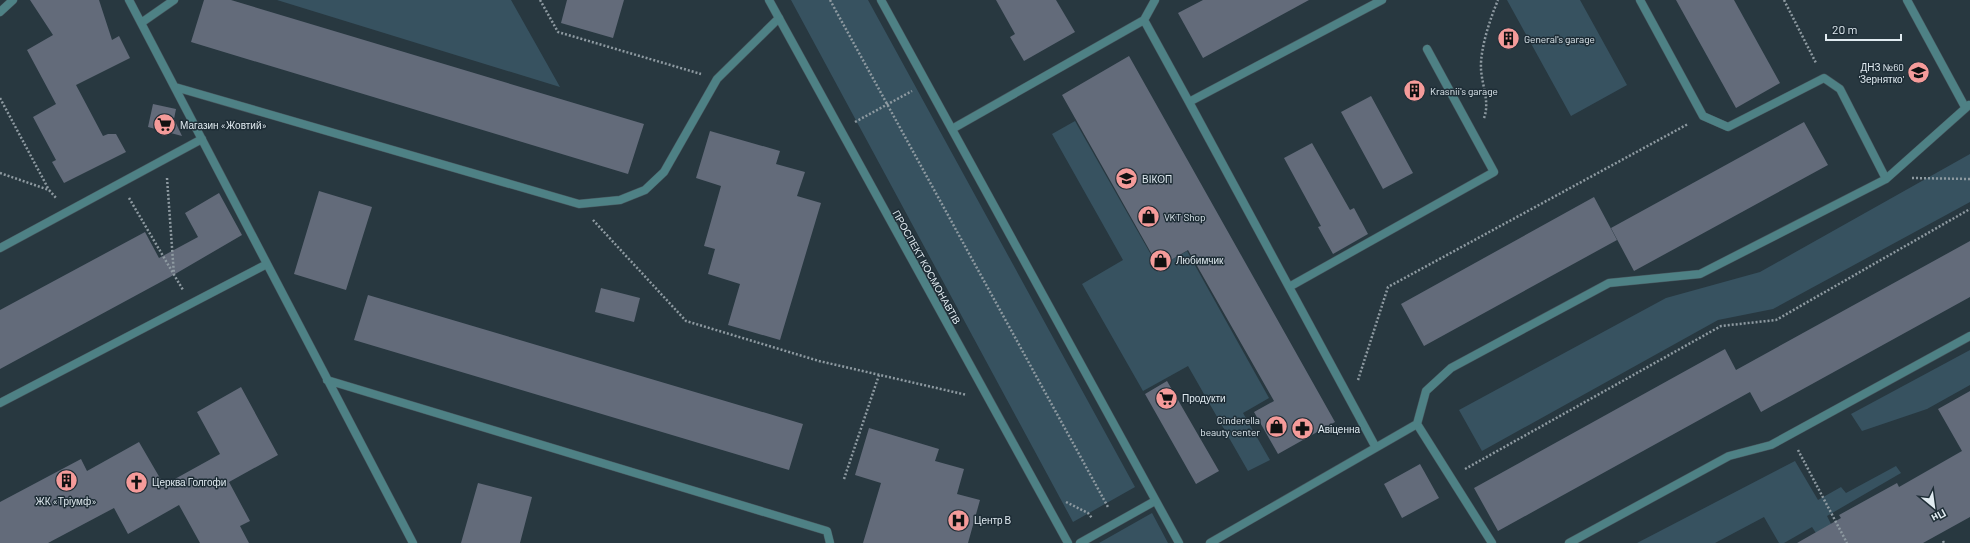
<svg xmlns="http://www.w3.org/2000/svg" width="1970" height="543" viewBox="0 0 1970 543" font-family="Barlow,sans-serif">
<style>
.green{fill:#375260}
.building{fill:#636b7a}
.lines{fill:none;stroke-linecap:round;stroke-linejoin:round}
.service-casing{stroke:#46555c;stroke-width:9}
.minor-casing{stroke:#46555c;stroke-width:9}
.tertiary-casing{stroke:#46555c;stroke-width:9}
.path{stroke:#8e9aa1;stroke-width:2.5;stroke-dasharray:2 2;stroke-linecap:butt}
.service{stroke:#4e8185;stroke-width:8}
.minor{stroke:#4e8185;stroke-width:8}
.tertiary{stroke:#4e8185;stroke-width:8}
.labels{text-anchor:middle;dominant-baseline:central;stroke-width:3;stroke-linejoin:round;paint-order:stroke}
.poi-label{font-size:10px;fill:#e1ebf1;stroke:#1e2d36;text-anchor:start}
.street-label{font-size:10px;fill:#e1ebf1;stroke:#1e2d36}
</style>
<rect width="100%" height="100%" fill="#283840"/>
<path class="green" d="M277,0H511L560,87Z
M791,0H868L1135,487L1073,522Z
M1507,0H1580L1627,85L1571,116Z
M1075,121L1158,267L1187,251L1269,398L1243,413L1270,460L1248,471L1188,366L1143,391L1082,284L1123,260L1052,134Z
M1970,154V202L1773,309L1718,320L1482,451L1459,410L1666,298L1760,272Z
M1970,350V385L1927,409L1862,431L1851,414Z
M1795,461L1818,500L1841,487L1846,493L1896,466L1901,473L1827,516L1832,526L1818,536L1812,527L1784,543H1779L1764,517L1715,543H1637Z
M1152,513L1168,543H1099Z"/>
<path class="building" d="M30,0H99L112,40L119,36L130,58L76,85L103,136L108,134H116L126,152L64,183L52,162L56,160L33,117L56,104L27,50L53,35Z
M204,0H231L644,124L628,174L191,42Z
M567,0H624L613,38L561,23Z
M996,0H1056L1075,32L1024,61L1010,37L1015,34Z
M1203,0H1309L1203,58L1178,13Z
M1676,0H1734L1780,83L1736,108Z
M1129,56L1335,422L1278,454L1254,412L1274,401L1188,250L1159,267L1062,95Z
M1371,96L1413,173L1383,189L1341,112Z
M153,104L176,109L174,119L182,136L148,127Z
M1804,122L1828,165L1634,271L1611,228Z
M710,131L780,151L776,164L805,172L797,196L821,203L780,340L728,325L740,284L708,274L715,249L704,246L721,186L696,178Z
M1312,143L1350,210L1354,208L1368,234L1333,254L1318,227L1321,226L1284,158Z
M319,191L372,207L346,290L294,274Z
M219,193L242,235L170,277L0,369V310L145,232L159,258L198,237L185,213Z
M1594,197L1617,240L1424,346L1401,304Z
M1970,241V297L1761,412L1750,392L1498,531L1474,488L1725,349L1736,370Z
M601,288L640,298L634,322L595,312Z
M368,295L803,424L789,470L354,340Z
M1167,381L1219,471L1196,484L1145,394Z
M241,387L278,455L229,482L250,521L240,526L249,543H200L179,505L128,534L114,508L48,543H0V502L81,459L87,471L139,442L164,485L220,454L197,412Z
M1970,391V517L1923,543H1797L1841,518L1839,515L1897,483L1899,487L1962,451L1938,409Z
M869,428L939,449L935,461L964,469L957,494L980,500L968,543H863L881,483L855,475Z
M1420,464L1439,498L1402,518L1384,484Z
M478,483L532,497L520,543H461Z"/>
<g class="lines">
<defs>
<path id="service" d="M129,0L413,543
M1907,0L1965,107
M0,12L13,0
M1144,20L1155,0
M141,23L174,0
M175,87L579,204L620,200L645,190L664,172L717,79L779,18
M1189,102L1375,446
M952,129L1144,20L1189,102L1382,0
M1886,179L1969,105
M0,248L202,139
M1289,287L1494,172L1427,49
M327,380L827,531L830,543
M0,403L267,264
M1417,424L1426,391L1451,368L1609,283L1700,274L1886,179L1840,89L1824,78L1728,127L1703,116L1640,0
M1210,543L1417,424L1492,543
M1569,543L1729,456L1771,445L1970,336"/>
<path id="minor" d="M1080,543L1155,501"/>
<path id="tertiary" d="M769,0L1068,543
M881,0L1179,543"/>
</defs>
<use href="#service" class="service-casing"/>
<use href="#minor" class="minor-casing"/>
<use href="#tertiary" class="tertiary-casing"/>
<path class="path" d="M540,0L558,32L701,74
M830,0L1108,507
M1784,0L1816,63
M0,98L49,190
M1484,118C1490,102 1482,86 1481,69C1480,49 1490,19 1498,0
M855,122L912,91
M0,173L49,190L57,199
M167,178L174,275
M1912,178L1970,179
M129,198L183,290
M593,220L686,321L819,361L967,395
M1358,380L1388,287L1688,124
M1798,450L1847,543
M1465,469L1721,326L1776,320L1970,209
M844,479L879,375
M1066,502L1088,513L1092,518
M1943,541L1944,543"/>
<use href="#service" class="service"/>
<use href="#minor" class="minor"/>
<use href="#tertiary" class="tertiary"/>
</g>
<defs>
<symbol id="building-disc" viewBox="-11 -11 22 22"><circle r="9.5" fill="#f59b9a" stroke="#1e2d36"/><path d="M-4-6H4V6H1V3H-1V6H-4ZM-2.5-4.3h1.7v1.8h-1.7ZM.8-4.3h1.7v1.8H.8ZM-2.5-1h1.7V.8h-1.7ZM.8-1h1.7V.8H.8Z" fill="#111"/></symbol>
<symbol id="school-disc" viewBox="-11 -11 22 22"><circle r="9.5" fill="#f59b9a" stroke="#1e2d36"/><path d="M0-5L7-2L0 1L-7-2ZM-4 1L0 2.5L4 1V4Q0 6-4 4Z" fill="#111"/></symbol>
<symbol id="supermarket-disc" viewBox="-11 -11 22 22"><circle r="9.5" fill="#f59b9a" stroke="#1e2d36"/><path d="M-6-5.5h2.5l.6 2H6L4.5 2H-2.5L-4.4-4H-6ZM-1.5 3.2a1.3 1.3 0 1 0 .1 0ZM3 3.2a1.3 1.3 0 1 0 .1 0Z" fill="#111"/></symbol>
<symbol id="university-disc" viewBox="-11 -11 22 22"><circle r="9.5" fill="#f59b9a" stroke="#1e2d36"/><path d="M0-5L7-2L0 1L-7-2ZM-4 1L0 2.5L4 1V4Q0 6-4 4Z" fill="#111"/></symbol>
<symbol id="shop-disc" viewBox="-11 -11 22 22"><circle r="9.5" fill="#f59b9a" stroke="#1e2d36"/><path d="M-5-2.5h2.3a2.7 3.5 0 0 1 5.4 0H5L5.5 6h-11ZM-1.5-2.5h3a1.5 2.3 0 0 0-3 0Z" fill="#111"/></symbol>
<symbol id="pharmacy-disc" viewBox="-11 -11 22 22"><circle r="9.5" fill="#f59b9a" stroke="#1e2d36"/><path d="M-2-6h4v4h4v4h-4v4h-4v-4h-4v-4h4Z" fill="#111"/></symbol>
<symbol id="church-disc" viewBox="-11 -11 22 22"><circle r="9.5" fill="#f59b9a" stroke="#1e2d36"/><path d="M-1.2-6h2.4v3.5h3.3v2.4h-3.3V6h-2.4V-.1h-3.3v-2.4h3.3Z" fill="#111"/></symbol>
<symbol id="hospital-disc" viewBox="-11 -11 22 22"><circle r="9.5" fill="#f59b9a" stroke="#1e2d36"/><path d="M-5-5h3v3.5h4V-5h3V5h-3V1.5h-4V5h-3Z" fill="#111"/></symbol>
</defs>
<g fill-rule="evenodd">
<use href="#building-disc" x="1496" y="26" width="25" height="25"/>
<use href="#school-disc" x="1906" y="60" width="25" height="25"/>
<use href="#building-disc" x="1402" y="78" width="25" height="25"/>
<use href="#supermarket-disc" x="152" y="112" width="25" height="25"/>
<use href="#university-disc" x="1114" y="166" width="25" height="25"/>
<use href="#shop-disc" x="1136" y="204" width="25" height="25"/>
<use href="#shop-disc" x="1148" y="248" width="25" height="25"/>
<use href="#supermarket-disc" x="1154" y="386" width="25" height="25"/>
<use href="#shop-disc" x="1264" y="414" width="25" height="25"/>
<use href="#pharmacy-disc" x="1290" y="416" width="25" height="25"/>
<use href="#building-disc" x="54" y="468" width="25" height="25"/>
<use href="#church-disc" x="124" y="470" width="25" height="25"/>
<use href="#hospital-disc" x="946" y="508" width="25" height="25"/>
</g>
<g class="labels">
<g class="poi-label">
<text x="1524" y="39">General's garage</text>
<text x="1904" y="67" text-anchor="end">ДНЗ №60<tspan x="1904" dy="12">'Зернятко'</tspan></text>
<text x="1430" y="91">Krasnii's garage</text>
<text x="180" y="125">Магазин «Жовтий»</text>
<text x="1142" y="179">ВІКОП</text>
<text x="1164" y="217">VKT Shop</text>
<text x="1176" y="260">Любимчик</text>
<text x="1182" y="398">Продукти</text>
<text x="1260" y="420" text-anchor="end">Cinderella<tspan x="1260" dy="12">beauty center</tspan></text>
<text x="1318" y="429">Авіценна</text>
<text x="152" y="482">Церква Голгофи</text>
<text x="66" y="501" text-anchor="middle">ЖК «Тріумф»</text>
<text x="974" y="520">Центр В</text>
</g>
<g class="street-label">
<text transform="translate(927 267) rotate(61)">ПРОСПЕКТ КОСМОНАВТІВ</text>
</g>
</g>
<g transform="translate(1934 507) rotate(151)" stroke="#1e2d36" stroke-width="3" paint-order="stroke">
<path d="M0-3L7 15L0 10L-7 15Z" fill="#e1ebf1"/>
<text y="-6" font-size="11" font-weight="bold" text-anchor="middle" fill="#e1ebf1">Пн</text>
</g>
<path d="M1826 34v6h75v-6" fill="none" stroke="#e1ebf1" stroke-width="2"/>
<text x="1832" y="34" font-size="12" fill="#e1ebf1" stroke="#1e2d36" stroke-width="3" paint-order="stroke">20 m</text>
</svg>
